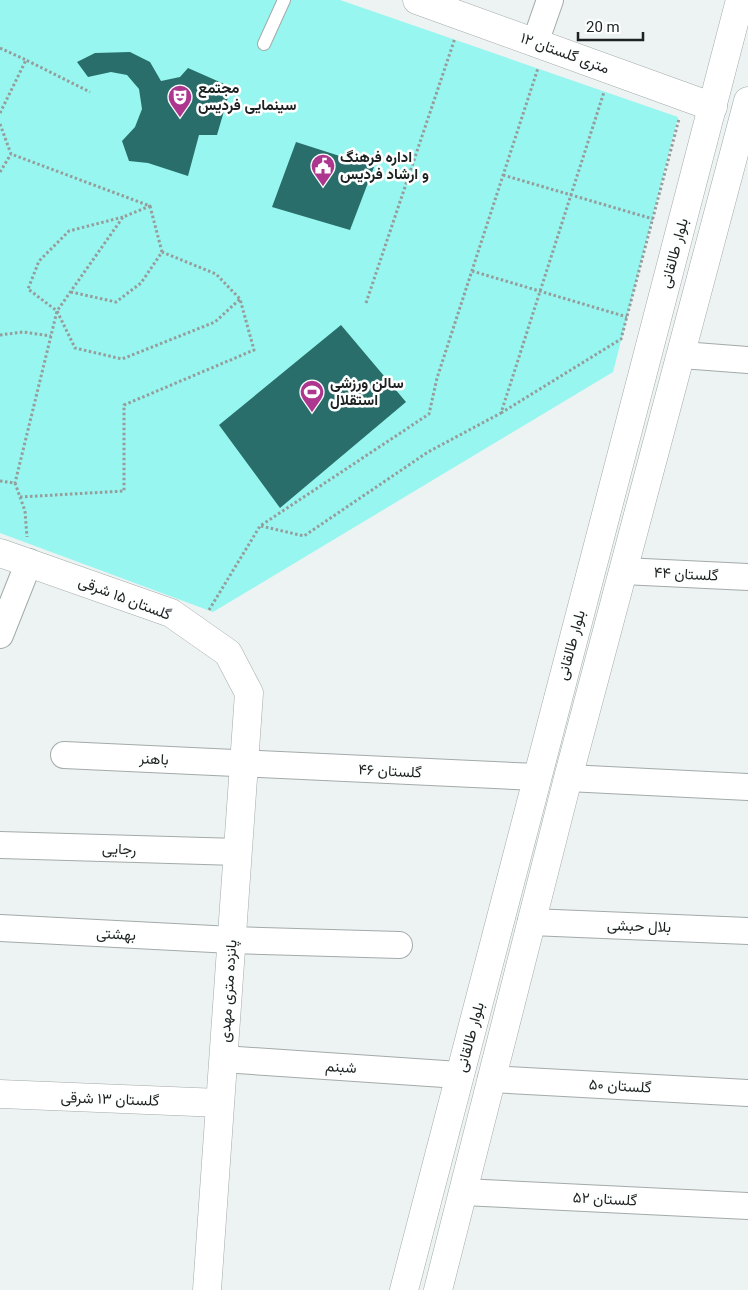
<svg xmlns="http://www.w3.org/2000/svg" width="748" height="1290" viewBox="0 0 748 1290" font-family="Roboto,Vazirmatn,sans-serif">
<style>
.green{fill:#97f6ef}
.building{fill:#296e6a}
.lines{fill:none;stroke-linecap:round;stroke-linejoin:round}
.service-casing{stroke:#a3aaa9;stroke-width:14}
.minor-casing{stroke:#a3aaa9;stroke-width:28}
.tertiary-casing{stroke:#a3aaa9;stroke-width:29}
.secondary-casing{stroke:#a3aaa9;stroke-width:29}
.path{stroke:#969c9b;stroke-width:3;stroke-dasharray:2.5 2.5;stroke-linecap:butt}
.service{stroke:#fff;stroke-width:12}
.minor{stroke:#fff;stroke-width:26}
.tertiary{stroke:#fff;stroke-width:28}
.secondary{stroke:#fff;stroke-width:28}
.labels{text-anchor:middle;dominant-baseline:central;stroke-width:5;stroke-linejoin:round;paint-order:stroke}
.street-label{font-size:15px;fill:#1e2121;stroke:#fdffff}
.poi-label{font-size:15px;font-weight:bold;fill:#1e2121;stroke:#fdffff;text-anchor:start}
</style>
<rect width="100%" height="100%" fill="#ecf3f2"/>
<path class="green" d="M0,0H340L678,117L613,372L213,612L0,533Z"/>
<path class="building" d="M130,52L150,62L161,81L180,77L188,68L231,87L217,135H199L188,176L148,163L129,161L122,141L135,127L142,109L139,89L127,75L111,72L88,77L77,62L95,53Z
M296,142L374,167L350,230L272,207Z
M341,325L406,402L280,508L219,425Z"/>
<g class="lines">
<defs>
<path id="service" d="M264,44L284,0"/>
<path id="minor" d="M535,43L550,0
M682,355L748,360
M623,571L748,577
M0,635L29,562
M64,755L537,777
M568,778L748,787
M0,845L238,852
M531,922L748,931
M0,928L232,940L399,945
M223,1059L459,1075
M491,1079L748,1093
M463,1192L748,1206"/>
<path id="tertiary" d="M417,0L713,107
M0,553L171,613L228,653L249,693L207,1290
M0,1094L220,1103"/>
<path id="secondary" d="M404,1290L740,0
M438,1290L568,778L748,101"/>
</defs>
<use href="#service" class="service-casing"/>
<use href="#minor" class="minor-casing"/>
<use href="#tertiary" class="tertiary-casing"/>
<use href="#secondary" class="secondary-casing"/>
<path class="path" d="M0,48L26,60
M0,113L26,60L90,92
M0,124L11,154L150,206L123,217L57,311L15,483
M0,172L11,154
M503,175L653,219
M150,206L162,252
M123,217L69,231L39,261L28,289L57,311L75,348L122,359L215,322L240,299
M472,271L627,317
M366,303L455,38
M0,335L23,332L51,336
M501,413L621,339L679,119
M0,481L15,483L25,511L27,537
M20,497L124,491V405L254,350L240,299L216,274L162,252L141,283L116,302L71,292
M261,526L304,536L428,452L501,413L604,92
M209,610L260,526L429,414L437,378L538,68"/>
<use href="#service" class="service"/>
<use href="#minor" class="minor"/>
<use href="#tertiary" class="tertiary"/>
<use href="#secondary" class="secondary"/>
</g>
<defs>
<symbol id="theatre-pin" viewBox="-11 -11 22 30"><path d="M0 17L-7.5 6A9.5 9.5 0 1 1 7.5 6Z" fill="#ad378e" stroke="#fdffff"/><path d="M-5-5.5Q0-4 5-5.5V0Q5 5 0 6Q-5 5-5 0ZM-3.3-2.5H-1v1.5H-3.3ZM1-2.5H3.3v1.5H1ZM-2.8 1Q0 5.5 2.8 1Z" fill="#fff"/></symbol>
<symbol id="civic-pin" viewBox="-11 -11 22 30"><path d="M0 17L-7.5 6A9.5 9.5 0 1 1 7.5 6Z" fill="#ad378e" stroke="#fdffff"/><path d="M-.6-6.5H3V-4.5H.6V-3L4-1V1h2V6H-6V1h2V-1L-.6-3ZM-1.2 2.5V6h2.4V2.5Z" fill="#fff"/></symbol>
<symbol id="stadium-pin" viewBox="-11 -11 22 30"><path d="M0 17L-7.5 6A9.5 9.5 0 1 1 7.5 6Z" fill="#ad378e" stroke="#fdffff"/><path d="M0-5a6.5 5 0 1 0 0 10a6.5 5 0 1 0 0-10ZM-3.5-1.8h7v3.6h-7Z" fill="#fff"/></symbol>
</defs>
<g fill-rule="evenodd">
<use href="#theatre-pin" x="166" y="83" width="28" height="38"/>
<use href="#civic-pin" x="309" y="152" width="28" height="38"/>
<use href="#stadium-pin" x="298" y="378" width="28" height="38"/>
</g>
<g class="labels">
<g class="street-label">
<text transform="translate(565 53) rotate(20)">۱۲ متری گلستان</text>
<text transform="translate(674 253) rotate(-75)">بلوار طالقانی</text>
<text transform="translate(686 574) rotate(3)">گلستان ۴۴</text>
<text transform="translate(125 598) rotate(21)">گلستان ۱۵ شرقی</text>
<text transform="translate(571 645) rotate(-75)">بلوار طالقانی</text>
<text transform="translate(154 759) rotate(3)">باهنر</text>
<text transform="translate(390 771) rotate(3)">گلستان ۴۶</text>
<text transform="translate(119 849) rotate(2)">رجایی</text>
<text transform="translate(639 926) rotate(2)">بلال حبشی</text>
<text transform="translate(116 934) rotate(3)">بهشتی</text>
<text transform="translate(228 991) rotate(-86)">پانزده متری مهدی</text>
<text transform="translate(470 1037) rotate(-75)">بلوار طالقانی</text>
<text transform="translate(341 1067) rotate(4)">شبنم</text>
<text transform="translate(620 1086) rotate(3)">گلستان ۵۰</text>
<text transform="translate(110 1099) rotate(2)">گلستان ۱۳ شرقی</text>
<text transform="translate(605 1199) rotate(3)">گلستان ۵۲</text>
</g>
<g class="poi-label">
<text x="198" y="88">مجتمع<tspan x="198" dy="17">سینمایی فردیس</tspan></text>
<text x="340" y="157">اداره فرهنگ<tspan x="340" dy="17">و ارشاد فردیس</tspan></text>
<text x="330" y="383">سالن ورزشی<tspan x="330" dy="17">استقلال</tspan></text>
</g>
</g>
<path d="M578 32v8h65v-8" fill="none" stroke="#1e2121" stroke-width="2.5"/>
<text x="586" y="32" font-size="15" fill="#1e2121" stroke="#fdffff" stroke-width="4" paint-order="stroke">20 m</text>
</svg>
